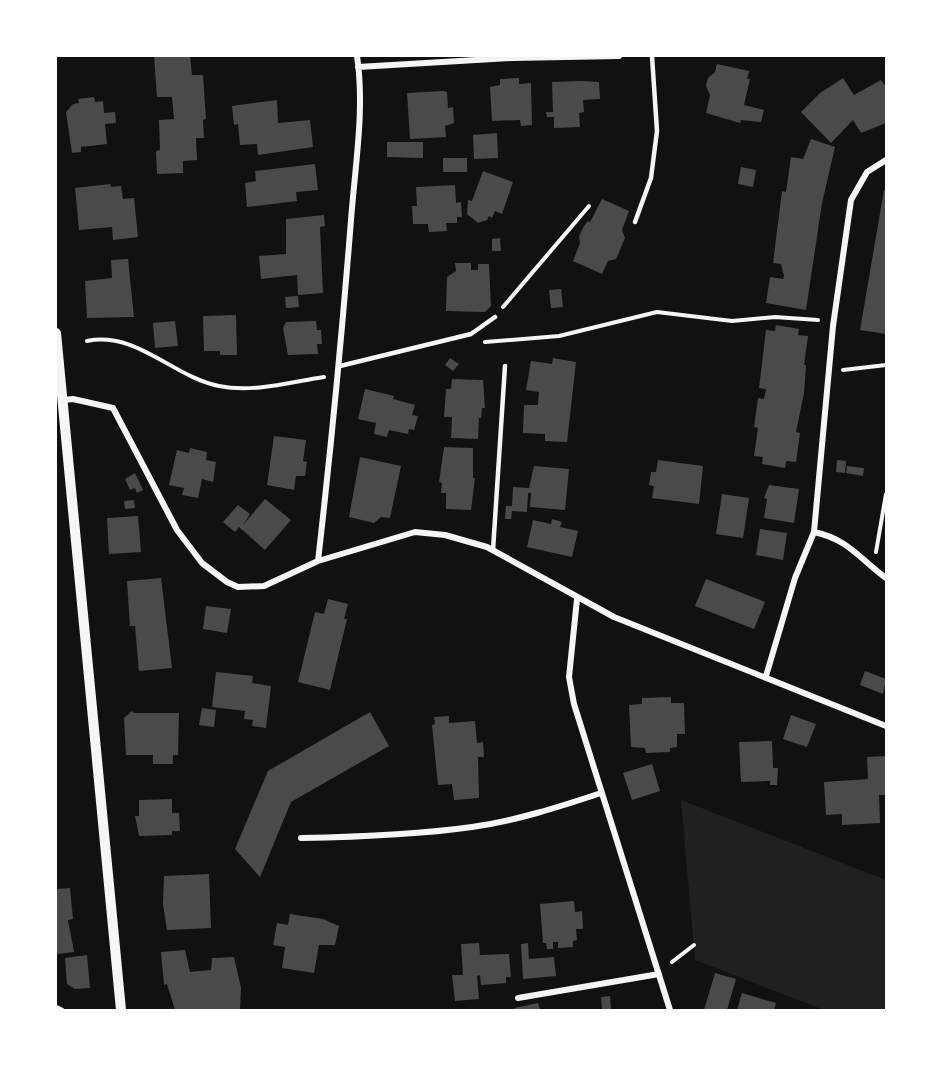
<svg xmlns="http://www.w3.org/2000/svg" width="942" height="1066" viewBox="0 0 942 1066" font-family="Arial,sans-serif">
<style>
.green{fill:#202020}
.building{fill:#4a4a4a}
.lines{fill:none;stroke-linecap:round;stroke-linejoin:round}
.path{stroke:#f5f5f5;stroke-width:4}
.service{stroke:#f5f5f5;stroke-width:4.5}
.minor{stroke:#f5f5f5;stroke-width:6}
.tertiary{stroke:#f5f5f5;stroke-width:10}
</style>
<rect width="100%" height="100%" fill="#111"/>
<path class="green" d="M681,800L886,880V1010H824L695,960Z"/>
<path class="building" d="M154,56H190L192,75H203L206,119L203,120L204,138H196L197,160L183,161V173L157,174L156,151L160,150L159,120L174,119L172,97H157Z
M717,64L749,71L747,79H750L744,105L764,110L761,122L741,120L740,123L706,113L710,95L706,86L708,78L715,72Z
M519,78V84L531,83L532,125L521,126L520,120L492,121L490,87L500,85V79Z
M843,78L854,95L881,80L886,87V123L861,133L853,120L831,143L801,112L820,93Z
M582,81L599,82L600,99L583,100L584,112L579,113L580,127L554,128V117H547L546,112H553L552,82Z
M443,91L447,92L448,108L453,107L454,123L445,126L446,137L410,139L407,93Z
M94,97L95,102L103,101L104,113L115,112L116,123L105,124L107,144L81,147V152L72,153L66,112L73,104L79,103L78,99Z
M277,100L278,123L310,120L313,147L258,155L257,144L240,145L238,124L234,125L232,106Z
M497,133L498,158L474,159L473,135Z
M811,139L835,147L822,203L806,310L766,303L770,277L783,279L784,276L781,264L773,263L782,191L786,192L791,157L803,159Z
M387,142H423V158L387,157Z
M443,158H467V172H443Z
M315,164L318,190L296,192L297,201L247,207L245,183L256,181L255,171Z
M741,167L756,170L753,187L738,184Z
M483,171L513,182L502,214L495,211L492,218L489,216L487,220L478,223L467,214L468,200L472,201Z
M110,184L111,187L121,186L123,199L134,198L138,237L113,240L112,227L79,230L75,188Z
M455,185L456,203L461,202L462,217H457V223H446L447,231L429,232L428,224H413L412,206H417L416,187Z
M884,190H886V334L860,330Z
M602,199L629,211L622,230L625,238L616,259L608,261L602,274L573,261L580,243L579,236L584,226L588,221L590,222Z
M324,215L325,226L320,227L323,293L298,295L297,275L261,279L259,256L286,254V219Z
M500,238L501,251H492V239Z
M128,259L134,317L87,318L85,281L112,278L111,260Z
M455,263H471V270H478V264H489L491,306L485,312L446,311L447,277L456,271Z
M561,289L563,307L551,308L549,290Z
M298,296L299,307L286,308L285,297Z
M236,315L237,355H220V351H204L203,316Z
M175,321L178,346L155,348L153,323Z
M316,321L317,330H321L322,344H317L318,354L288,355L283,328L286,322Z
M776,325L799,329L798,335L808,336L804,365H806L804,393L796,432L800,433L796,462L786,461L785,468L762,464L763,457L754,456L758,428L754,427L758,398L764,399L766,389L759,388L766,330L775,331Z
M450,358L459,364L453,371L445,365Z
M553,358L576,362L567,442L545,441V434L523,433L524,405H538L539,392L526,390L531,361L552,364Z
M452,379L483,380L485,408H482L481,418H479L478,439L451,438L452,417H444L446,389H451Z
M365,389L394,396L393,399L415,405L412,415L418,416L414,430L409,429L408,434L389,430L387,437L374,434L376,423L358,419Z
M274,436L306,440L303,461L307,462L305,476H296L294,490L267,485Z
M444,447L473,448V478H475L471,510L446,509V493H441L442,483L439,482Z
M190,448L207,452L206,460L216,462L213,482L202,479L198,498L182,495L184,488L169,485L177,450L189,453Z
M360,457L401,466L390,518L381,517L374,523L349,517Z
M658,460L703,466L699,504L652,498L654,486L649,485L651,472H656Z
M837,460L846,461L845,473L836,472Z
M534,466L569,469L565,510L530,507L531,493H528L527,512L512,511L511,519H505L506,506H512L513,487L529,488Z
M847,466L864,468L863,476L846,473Z
M135,473L143,490L137,493L135,488L130,490L125,479Z
M769,485L799,489L794,523L764,518L767,499L764,498Z
M722,494L749,498L743,538L716,534Z
M265,499L291,520L265,550L239,527L235,532L223,522L238,505L250,514L243,525Z
M134,500L135,508L125,509L124,501Z
M138,516L141,552L109,554L107,518Z
M552,519L562,522L560,527L578,531L572,557L527,547L533,520L551,524Z
M760,529L787,533L783,560L756,555Z
M161,578L172,668L139,671L135,626H130L127,581Z
M706,579L765,602L754,629L695,606Z
M328,599L348,604L344,619H347L330,690L298,682L315,612L324,614Z
M206,606L231,609L227,633L203,629Z
M865,671L886,679L883,694L860,685Z
M216,672L253,676L252,683L271,686L266,728L252,726L253,720L244,719L245,711L212,707Z
M671,697V703H684L685,734H677V747L670,748V752L646,753L645,748L631,747L629,705L642,704V698Z
M202,708L216,710L214,727L199,725Z
M132,711L134,713H179L178,755H173V764H153V755H126L124,718Z
M370,712L389,746L291,802L260,877L235,849L268,771Z
M791,715L816,724L807,747L783,739Z
M449,716V723L475,721L477,743L483,742L484,757H478L479,798L454,800L452,784L438,785L432,725L435,724L434,717Z
M772,741L773,768H778L777,785H770V781L741,782L739,742Z
M886,756V795H879L880,823L842,825V814L826,815L824,782L868,779L867,757Z
M652,764L660,791L632,800L623,773Z
M172,799V813H179L180,831H172V835L139,836L135,816H139V800Z
M209,874L211,928L167,930L163,904L164,876Z
M70,888L73,919L68,920L74,952L58,954L56,952V889Z
M574,901L575,912L582,911L583,929H576L577,940L573,941V947L558,948V942H553V949H547L546,943H543L540,904Z
M290,914L323,919L339,926L335,945H319L314,973L282,968L285,947L273,945L277,923L288,925Z
M479,943L480,955L509,954L511,977H506V983L481,985L480,975L477,976L479,999L455,1001L452,975H463L461,944Z
M528,943L529,959L554,957L556,976L523,979L521,944Z
M185,950L190,972L211,970L212,958L234,957L241,988L240,1010H175L167,984L164,985L161,952Z
M87,955L90,988L75,989L67,984L65,958Z
M715,973L736,979L727,1010H704Z
M742,993L776,1003L774,1010H737Z
M610,996L611,1009L602,1010L601,997Z
M538,1003L540,1010H515L514,1008Z"/>
<g class="lines">
<path class="path" d="M503,307L589,206
M87,341C137,331 173,377 219,386C253,393 291,382 324,377
M485,342L559,336L657,312L732,321L775,317L818,320
M843,370L886,365
M876,552L886,494
M672,962L694,945"/>
<path class="service" d="M635,222L651,178L657,131L652,56
M340,366L471,334L495,317
M493,550L505,366
M56,1007L62,1010"/>
<path class="minor" d="M358,67L512,58L619,56
M63,400L73,399L113,408L177,530L202,563L227,582L238,587L264,586L318,561L415,532L445,535L487,547L614,617L886,726
M814,532C848,539 860,559 886,578
M318,561C331,448 342,334 351,220C355,166 365,109 357,56
M577,599L569,677L574,704L670,1010
M766,676L795,578L814,532L833,326L851,200L867,172L886,160
M301,838C358,837 415,835 472,827C515,821 559,807 601,793
M518,998L659,974"/>
<path class="tertiary" d="M56,333L121,1010"/>
</g>
<rect width="942" height="1066" fill="none" stroke="#ffffff" stroke-width="114"/>
</svg>
